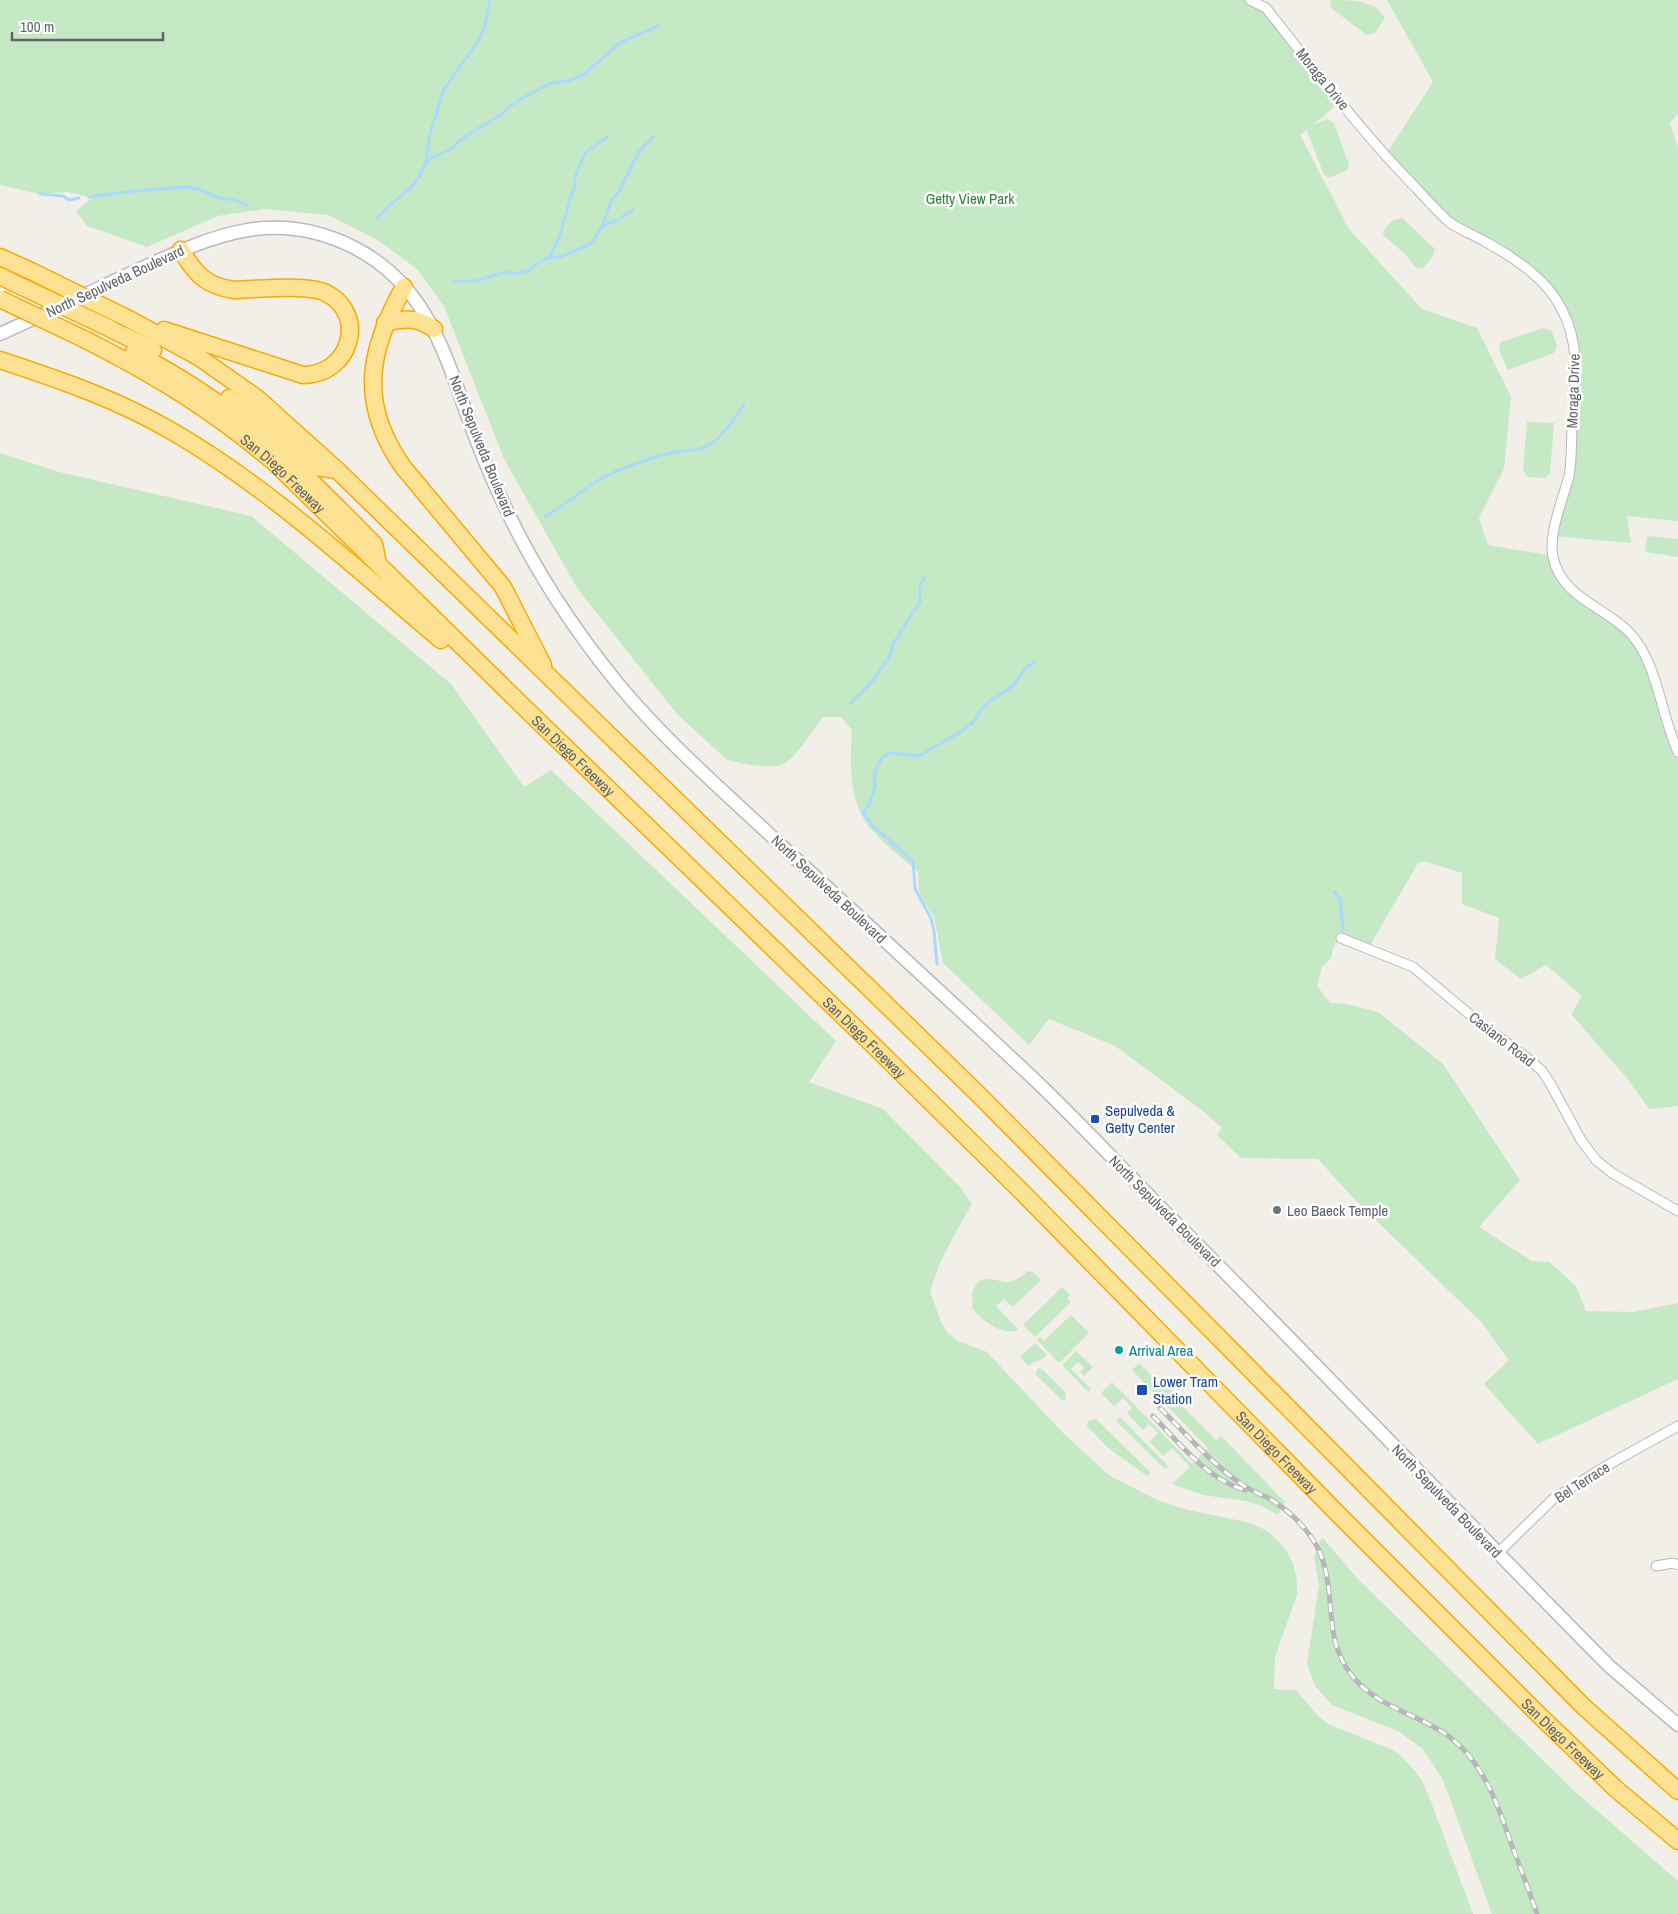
<svg xmlns="http://www.w3.org/2000/svg" width="1678" height="1914" viewBox="0 0 1678 1914" font-family="'Archivo Narrow',sans-serif">
<style>
.green{fill:#c5e8c5}
.lines{fill:none;stroke-linecap:round;stroke-linejoin:round}
.stream{stroke:#aadaff;stroke-width:3}
.minor-casing{stroke:#b5b8bc;stroke-width:11}
.secondary-casing{stroke:#b6babf;stroke-width:15}
.motorway-casing{stroke:#f9ab00;stroke-width:19}
.minor{stroke:#fff;stroke-width:9}
.secondary{stroke:#fff;stroke-width:12}
.motorway{stroke:#fde293;stroke-width:16}
.rail-casing{stroke:#b6b7b8;stroke-width:5}
.rail{stroke:#fff;stroke-width:3;stroke-dasharray:9;stroke-linecap:butt}
.motorway-bridge-casing{stroke:#f9ab00;stroke-width:19;stroke-linecap:butt}
.motorway-bridge{stroke:#fde293;stroke-width:16}
.transit-dot{fill:#1a4fb4;stroke:#fff;stroke-width:2}
.worship-dot{fill:#6b7280;stroke:#fff;stroke-width:2}
.culture-dot{fill:#0f9aa8;stroke:#fff;stroke-width:2}
.labels{text-anchor:middle;dominant-baseline:central;stroke-width:5;stroke-linejoin:round;paint-order:stroke}
.street-label{font-size:15px;fill:#5f6368;stroke:#fff}
.park-label{font-size:15px;fill:#348238;stroke:#fff}
.transit-label{font-size:15px;fill:#164399;stroke:#fff;text-anchor:start}
.worship-label{font-size:15px;fill:#5b616d;stroke:#fff;text-anchor:start}
.culture-label{font-size:15px;fill:#0d838f;stroke:#fff;text-anchor:start}
</style>
<rect width="100%" height="100%" fill="#f1efe8"/>
<path class="green" d="M0,0H1250L1266,8L1341,101L1313,125L1328,119L1334,123L1349,165L1347,170L1329,178L1324,175L1307,131L1308,129L1300,135L1349,229L1422,309L1477,328L1511,397L1504,469L1479,518L1488,545L1553,556L1559,576L1629,633L1639,646L1678,750V1106L1649,1109L1626,1077L1571,1014L1582,996L1546,965L1521,979L1495,959L1499,918L1462,904V873L1424,861L1418,863L1368,949L1339,940L1338,943H1335L1331,958L1322,967L1317,986L1330,1003L1346,1004L1378,1012L1443,1064L1520,1180L1479,1227L1532,1261L1549,1262L1576,1286L1586,1311L1634,1312L1678,1303V1379L1538,1444L1484,1384L1509,1360L1481,1322L1354,1199L1318,1159L1241,1158L1217,1135L1222,1128L1203,1111L1115,1046L1049,1019L1029,1045L943,963L934,917L919,894L918,872C903,859 885,845 872,830C848,803 850,764 852,730L841,717H823C814,729 796,758 783,764C770,770 740,764 726,759L677,714L577,588L504,459L444,306L417,269L379,241L328,215L265,209L218,216L147,247L87,226L76,211L92,198L68,192L40,194L0,185Z
M1330,0C1350,0 1376,0 1385,18L1375,33L1367,35L1331,8Z
M1387,0H1678V113L1670,123L1678,148V521L1627,516L1631,543L1553,536L1569,473L1575,374L1562,308L1522,265L1450,223L1385,156L1433,82Z
M1402,218L1435,249L1433,253L1434,255L1423,268H1416L1405,254L1383,235C1384,225 1393,219 1402,218Z
M1544,328L1552,331L1557,347L1554,353L1508,370L1499,350L1501,342Z
M1527,422L1554,423L1550,473L1545,478L1528,477L1523,471Z
M0,453L59,472L251,516L451,684L524,787L551,770L836,1041L809,1082L883,1109L960,1187L972,1204L957,1230L939,1265L930,1292L941,1322L947,1332L958,1341L987,1352L1064,1434L1110,1476L1159,1501L1188,1510L1251,1523L1267,1531L1279,1542L1287,1551L1293,1564L1297,1580V1595L1275,1657L1274,1689L1296,1690L1318,1716L1328,1724L1388,1748L1399,1754L1416,1772L1423,1782L1431,1802L1473,1914H0Z
M1647,536L1678,539V557L1645,552Z
M1028,1271L1033,1272L1041,1280L1013,1307L1004,1299L996,1306L1018,1329L1015,1331C999,1334 982,1320 972,1308C974,1301 970,1295 974,1288C981,1273 995,1281 1006,1282C1015,1282 1022,1276 1028,1271Z
M1062,1287L1070,1295L1067,1298L1071,1302L1035,1337L1023,1325Z
M1071,1315L1089,1333L1059,1363L1037,1340L1040,1337L1044,1341Z
M1035,1343L1047,1355C1042,1361 1034,1361 1028,1366L1020,1357Z
M1076,1351L1093,1367L1084,1376L1080,1372L1084,1368L1078,1362L1071,1369L1091,1389L1088,1392L1062,1365Z
M1139,1363L1159,1383L1163,1381L1184,1402L1181,1405L1216,1440L1221,1436L1285,1502L1278,1515L1259,1505L1246,1501L1203,1495L1172,1484L1190,1467L1172,1448L1163,1456L1150,1442L1158,1433L1149,1424L1143,1430L1127,1413L1132,1407L1123,1398L1114,1406L1101,1393L1112,1382L1192,1464L1208,1448L1132,1370Z
M1038,1368L1043,1370L1066,1393V1398L1063,1401L1035,1374Z
M1120,1417L1168,1466L1165,1469L1116,1421Z
M1096,1419L1150,1472L1149,1476H1147L1108,1448L1087,1426V1423L1090,1420Z
M1322,1537L1357,1578L1571,1788L1678,1881V1914H1492L1443,1780L1423,1749L1398,1731L1332,1705L1315,1686L1307,1664L1319,1585L1314,1557Z"/>
<g class="lines">
<path class="stream" d="M426,163L429,137L444,89L479,40L485,25L490,0
M40,194L63,196L69,200L79,198
M89,197L133,191L187,187L199,189L218,198L236,200L247,206
M377,219L389,206L412,186L419,177L426,163L431,158L449,150L467,135L498,117L510,106L526,96L551,83L567,81L583,75L621,42L658,26
M602,226L612,199L617,195L639,152L653,137
M549,258C563,237 565,209 575,186L574,180L585,153L607,137
M455,281H476L505,272L515,274L524,271H529L535,265L547,258L559,257L587,246L595,239L601,227L615,221L633,210
M545,516C568,505 586,485 610,474C627,466 656,456 675,452C685,451 696,451 705,447C722,439 734,419 744,405
M851,703L874,679L890,656L893,644L920,602V585L925,578
M1334,892L1340,899L1343,931
M937,964L934,931L931,918L915,889L913,861L873,826L863,813L869,805L875,787C872,776 878,757 890,753L919,756C936,745 955,737 971,724C977,720 979,711 984,706C992,697 1004,694 1012,687C1022,676 1019,671 1035,662"/>
<defs>
<path id="minor" d="M1250,0L1266,8C1315,70 1362,133 1417,189C1427,200 1438,212 1449,222C1460,230 1474,235 1486,242C1514,258 1546,278 1561,308C1582,345 1575,389 1572,430C1571,445 1572,461 1569,476C1563,499 1548,534 1553,557C1561,597 1605,607 1630,633C1658,663 1661,716 1678,752
M1341,938L1413,967L1475,1019L1531,1061L1542,1071L1550,1083L1581,1140L1596,1160L1612,1173L1678,1211
M1498,1553L1553,1499L1606,1466L1678,1426
M1656,1566L1673,1563L1678,1565"/>
<path id="secondary" d="M0,334C42,315 84,295 125,276C204,240 269,204 355,248C424,284 443,347 467,415C479,448 492,480 507,511C537,574 575,631 619,685C668,744 727,794 783,847C868,925 953,1003 1037,1082C1084,1127 1128,1175 1174,1221C1321,1368 1463,1519 1609,1666L1678,1725"/>
<g id="motorway">
<path d="M0,257L33,272"/>
<path d="M0,276L12,282"/>
<path d="M404,287C368,351 358,403 403,467L503,587L543,665"/>
<path d="M131,320L200,358L257,398L337,470L980,1096L1584,1707L1678,1791"/>
<path d="M385,323C405,318 417,317 434,329"/>
<path d="M111,329L153,350"/>
<path d="M164,330L303,375C351,375 368,314 326,293C308,284 257,289 234,290C206,286 195,274 181,250"/>
<path id="s1" d="M86,340C157,376 214,411 275,463L530,713L872,1044L1021,1191L1341,1517L1538,1714L1616,1789L1678,1841"/>
<path d="M134,352C181,377 226,406 267,441C305,473 339,509 374,544L378,564"/>
<path d="M0,360C61,380 119,400 175,433C271,489 355,568 441,640"/>
<path d="M229,398L251,413L316,467L337,470"/>
</g>
</defs>
<use href="#minor" class="minor-casing"/>
<use href="#secondary" class="secondary-casing"/>
<use href="#motorway" class="motorway-casing"/>
<use href="#minor" class="minor"/>
<use href="#secondary" class="secondary"/>
<use href="#motorway" class="motorway"/>
<defs>
<path id="rail" d="M1160,1408C1186,1434 1210,1462 1240,1483C1249,1490 1260,1494 1270,1499C1288,1510 1304,1525 1315,1543C1341,1588 1318,1636 1354,1678C1378,1707 1417,1714 1447,1735C1483,1761 1497,1803 1511,1843C1520,1867 1529,1890 1537,1914
M1153,1416C1179,1443 1208,1480 1245,1490"/>
</defs>
<use href="#rail" class="rail-casing"/>
<use href="#rail" class="rail"/>
<defs>
<path id="motorway-bridge" d="M33,272L131,320
M12,282L111,329
M0,299L86,340"/>
</defs>
<use href="#motorway-bridge" class="motorway-bridge-casing"/>
<use href="#motorway-bridge" class="motorway-bridge"/>
</g>
<g class="transit-dot">
<rect x="1090" y="1114" width="10" height="10" rx="2.5"/>
<rect x="1136" y="1384" width="12" height="12" rx="2.5"/>
</g>
<circle class="worship-dot" cx="1277" cy="1210" r="5"/>
<circle class="culture-dot" cx="1119" cy="1350" r="5"/>
<g class="labels">
<g class="street-label">
<text transform="translate(1323 79) rotate(51)">Moraga Drive</text>
<text transform="translate(115 281) rotate(-25)">North Sepulveda Boulevard</text>
<text transform="translate(1573 391) rotate(-88)">Moraga Drive</text>
<text transform="translate(482 446) rotate(68)">North Sepulveda Boulevard</text>
<text stroke="none"><textPath href="#s1" startOffset="239">San Diego Freeway</textPath></text>
<text stroke="none"><textPath href="#s1" startOffset="644">San Diego Freeway</textPath></text>
<text transform="translate(829 889) rotate(43)">North Sepulveda Boulevard</text>
<text stroke="none"><textPath href="#s1" startOffset="1049">San Diego Freeway</textPath></text>
<text transform="translate(1502 1039) rotate(38)">Casiano Road</text>
<text transform="translate(1165 1211) rotate(45)">North Sepulveda Boulevard</text>
<text stroke="none"><textPath href="#s1" startOffset="1634">San Diego Freeway</textPath></text>
<text transform="translate(1582 1482) rotate(-33)">Bel Terrace</text>
<text transform="translate(1447 1501) rotate(46)">North Sepulveda Boulevard</text>
<text stroke="none"><textPath href="#s1" startOffset="2039">San Diego Freeway</textPath></text>
</g>
<g class="park-label">
<text x="970" y="198">Getty View Park</text>
</g>
<g class="transit-label">
<text x="1105" y="1110">Sepulveda &amp;<tspan x="1105" dy="17">Getty Center</tspan></text>
<text x="1153" y="1381">Lower Tram<tspan x="1153" dy="17">Station</tspan></text>
</g>
<g class="worship-label">
<text x="1287" y="1210">Leo Baeck Temple</text>
</g>
<g class="culture-label">
<text x="1129" y="1350">Arrival Area</text>
</g>
</g>
<path d="M12 32v8h151v-8" fill="none" stroke="#5f6368" stroke-width="2.5"/>
<text x="20" y="32" font-size="15" fill="#5f6368" stroke="#ffffff" stroke-width="4" paint-order="stroke">100 m</text>
</svg>
